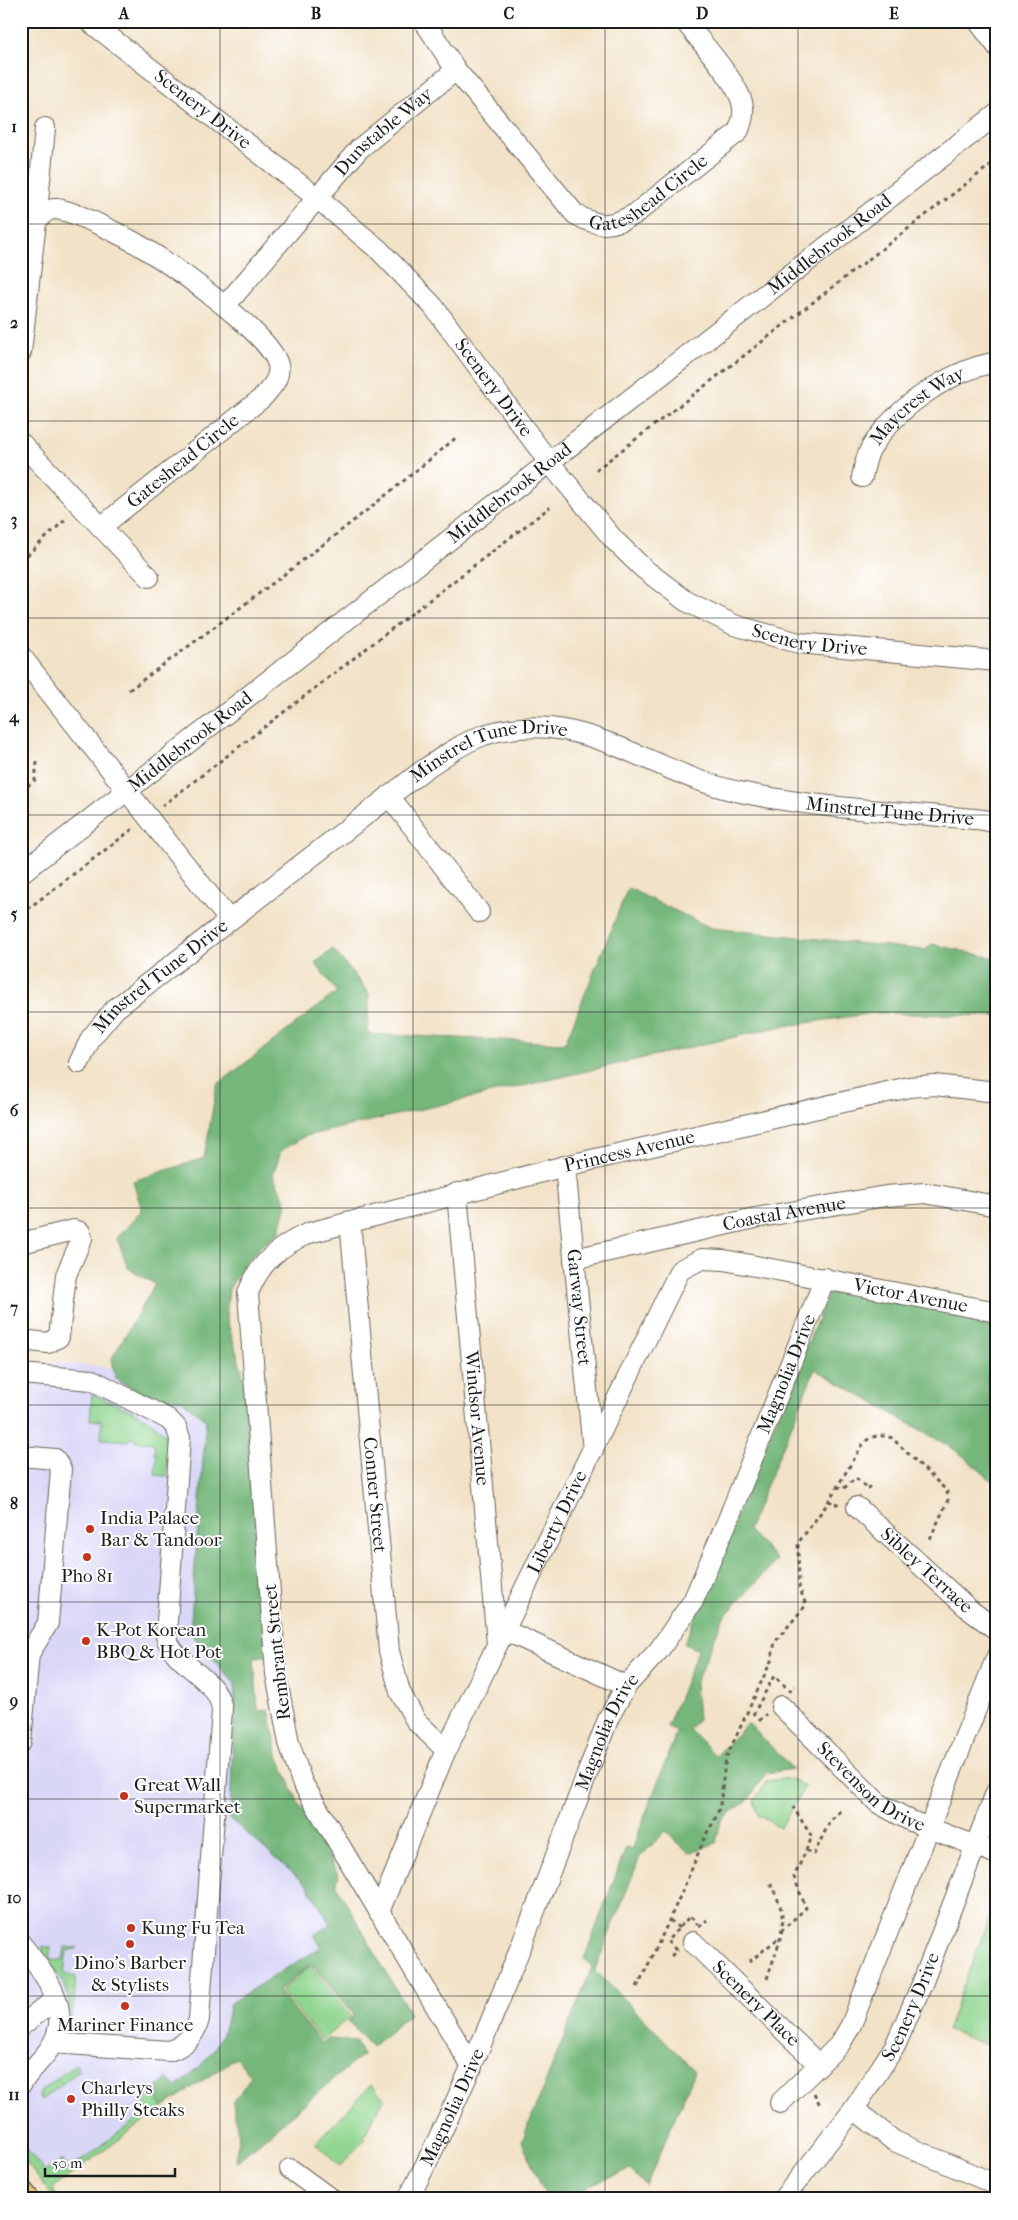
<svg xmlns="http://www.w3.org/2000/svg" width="1018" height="2220" viewBox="0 0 1018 2220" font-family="'IM FELL French Canon',serif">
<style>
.built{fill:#d9d7f7}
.green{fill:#90d690;stroke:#567956}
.forest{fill:#74b77a;stroke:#486a4b}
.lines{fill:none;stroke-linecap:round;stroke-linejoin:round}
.minor-casing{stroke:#676158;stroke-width:22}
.major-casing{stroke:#676158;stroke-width:28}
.path{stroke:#676158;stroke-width:3;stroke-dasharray:4 4;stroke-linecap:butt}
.minor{stroke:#fff;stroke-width:20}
.major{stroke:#ebc669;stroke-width:25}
.grid{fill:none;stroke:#1c1c1c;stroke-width:1;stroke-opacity:0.55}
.poi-dot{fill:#c8321e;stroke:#fff;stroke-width:2}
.labels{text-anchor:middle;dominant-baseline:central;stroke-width:4;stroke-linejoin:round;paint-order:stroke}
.street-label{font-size:19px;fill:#1c1c1c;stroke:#fff}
.poi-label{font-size:19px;fill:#1c1c1c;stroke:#fff;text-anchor:start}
.neatline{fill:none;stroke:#1c1c1c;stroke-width:2}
.grid-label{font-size:16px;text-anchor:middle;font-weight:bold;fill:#1c1c1c}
</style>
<rect width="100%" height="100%" fill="#fff"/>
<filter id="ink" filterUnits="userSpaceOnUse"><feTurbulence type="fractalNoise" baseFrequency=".02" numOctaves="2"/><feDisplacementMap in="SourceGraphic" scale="10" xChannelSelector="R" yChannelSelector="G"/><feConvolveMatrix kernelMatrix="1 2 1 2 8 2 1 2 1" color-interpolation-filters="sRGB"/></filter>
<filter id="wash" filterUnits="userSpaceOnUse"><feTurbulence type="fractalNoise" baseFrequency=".0096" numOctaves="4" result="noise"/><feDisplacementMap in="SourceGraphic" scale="20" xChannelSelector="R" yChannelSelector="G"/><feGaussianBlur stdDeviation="1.12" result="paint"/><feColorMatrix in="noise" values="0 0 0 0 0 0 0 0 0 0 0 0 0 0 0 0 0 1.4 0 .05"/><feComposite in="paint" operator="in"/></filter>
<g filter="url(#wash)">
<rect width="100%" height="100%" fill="#f2e2c7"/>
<path class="built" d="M21,1360L228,1377L251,1785L346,1932L237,1999L238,2040L53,2185L21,2144Z"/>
<path class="green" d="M92,1394C112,1403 161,1419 168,1441C171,1451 167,1466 166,1476L155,1475L157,1454H155L154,1443L135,1441V1438H130L129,1441L101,1439L102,1421L90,1420Z
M790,1778L805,1787L780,1828L758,1815L754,1801L767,1781Z
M997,1897V2049L947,2030Z
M43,1946L50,1948V1959L63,1960L65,1947L78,1948L67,1951L64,1974L76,1977L72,2019L70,2018L68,1996L65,1985L42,1953Z
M310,1966L351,2016L322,2040L281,1991Z
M76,2064L80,2070L41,2100L39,2096L41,2091Z
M371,2085L385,2099C374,2110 374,2124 363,2136L365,2139L340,2166L316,2143Z
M151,2091L163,2107L53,2188L56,2196L50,2193L21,2156V2142L45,2172L61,2160L69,2170L149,2110L141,2099Z"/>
<path class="forest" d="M628,888L711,928L925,950L932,944L997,959V1016L874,1013L778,1027L305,1136L281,1151L273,1175L287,1204L279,1233L262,1245L244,1264L229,1289L226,1317L242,1371L250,1441L266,1657L254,1658L258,1711L269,1710L278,1756L300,1806L339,1876L336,1885L410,2014L372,2047L348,2021L354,2015L311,1964L278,1991L322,2043L328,2039L356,2041L362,2055L236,2162L238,2133L233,2103L251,2076L236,2058L163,2107L151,2091L168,2078L177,2087C208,2061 224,2044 230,2003L321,1947L314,1935L331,1924L307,1885L230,1819L235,1684L190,1633L206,1420L182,1400L147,1397L116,1379L111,1360L155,1284L128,1268L117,1238L142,1210L133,1181L204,1158L217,1085L337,992L315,963L333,949L369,993L368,1034L565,1043Z
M831,1287L997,1322V1485L957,1451L815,1369L748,1530L777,1560L723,1618L695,1684L698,1719L689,1729L716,1756L748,1723L793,1769L766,1773L749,1799L721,1820L716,1843L689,1853L666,1831L640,1857L595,1970L695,2071L646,2186L630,2170L589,2185L583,2199H547L522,2141L592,1967L584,1959L626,1848L632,1850L677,1731L667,1727L698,1650L684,1644Z"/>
</g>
<g filter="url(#ink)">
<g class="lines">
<defs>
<g id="minor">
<path id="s1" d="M89,21L316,197L379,250L433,306L549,462L614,540L644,569L686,601L734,625L799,643L997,661"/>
<path id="s2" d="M424,21L456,70L575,214C599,228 611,227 635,214L738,132C742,122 745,113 742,102C736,80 699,40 685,21"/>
<path d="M978,21L997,46"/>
<path d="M36,222L45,128"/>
<path id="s3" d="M225,306L359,149L456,70"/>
<path d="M21,352L36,222C41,215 47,208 57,209C77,212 126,237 144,248C173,266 271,334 278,365C281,378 270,389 262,398L101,527L21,443"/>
<path id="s4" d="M862,477C864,468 866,456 871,448C896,407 950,370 997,362"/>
<path d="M101,527L149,577"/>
<path d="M21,656L229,920"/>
<path d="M389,796L479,912"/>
<path id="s5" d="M21,873L997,114"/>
<path id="s6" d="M79,1063L91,1038L115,1009L422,771C441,758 462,743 484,735C582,704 649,774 740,792C820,809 903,812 984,820L997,823"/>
<path id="s7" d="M565,1166L593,1450"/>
<path id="s8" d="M457,1193L497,1644"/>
<path id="s9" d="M350,1221L389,1651L400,1692L416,1721L446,1750"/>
<path d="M21,1243L74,1230L80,1232L82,1238L66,1275L59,1337L48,1343L21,1340"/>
<path id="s10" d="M574,1259L755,1218L886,1196L925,1193L997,1206"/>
<path d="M21,1374L92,1380L168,1419L176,1427L180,1438L166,1636C174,1666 219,1678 222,1710L199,2019C195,2035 185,2046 169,2051L53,2043"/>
<path d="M21,1456L55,1459L61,1469L48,1623L29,1654L21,1742"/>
<path id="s11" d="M857,1507L971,1611L997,1630"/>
<path d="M504,1630L626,1686"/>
<path id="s12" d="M781,1706L878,1803L911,1821L997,1854"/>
<path id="s13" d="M379,1912L446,1750L680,1270L702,1259L724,1260L997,1312"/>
<path id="s14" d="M693,1942L819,2065"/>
<path d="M21,1944C43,1972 74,2008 52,2045C43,2060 31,2068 21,2084"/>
<path d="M21,2026L56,1999"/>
<path id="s15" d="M472,2067L302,1782L289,1743L276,1674L248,1293C260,1262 279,1246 309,1233L565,1166L909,1087L934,1085L997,1092"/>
<path d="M780,2103L840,2044L851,2025L997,1656"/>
<path d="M854,2109L894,2141L997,2185"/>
<path d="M290,2169L331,2199"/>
<path id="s16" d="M408,2199C489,2045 546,1879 609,1717L626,1686L659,1650L693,1601L727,1522L825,1278"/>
<path id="s17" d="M783,2199L854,2109L895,2046L922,1984L997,1790"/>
</g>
<path id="major" d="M21,2193L26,2199"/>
</defs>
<use href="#minor" class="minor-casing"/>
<use href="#major" class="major-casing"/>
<path class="path" d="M596,470L997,160
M21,561L68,517
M129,690C241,608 352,525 458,436
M21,791L35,780L37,762
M162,806L550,507
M21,914L134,828
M837,1486L843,1489L856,1478L867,1488
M867,1489L872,1484
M829,1500L835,1505L840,1502
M789,1692L795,1686
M753,1715L774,1676L787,1688
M759,1721L766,1714
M806,1850L814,1854L830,1821L843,1808
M670,1920L679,1928
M699,1927L707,1920
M781,1931L806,1908L794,1877L812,1837L793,1807
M676,1950L667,1941L690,1916L698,1925
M671,1956L678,1950
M749,1962L780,1937
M767,1979C780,1937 793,1922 769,1882
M637,1987C661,1940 682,1893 702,1844C706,1832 715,1822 719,1809C723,1792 722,1774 727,1756L771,1661L775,1642L806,1605L799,1586L798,1543L825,1507L863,1444C870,1435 882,1434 892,1438L947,1491L948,1500L930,1539
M814,2093L820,2105"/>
<use href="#minor" class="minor"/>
<use href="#major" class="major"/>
</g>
</g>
<path class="grid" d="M220,21V2199M413,21V2199M605,21V2199M798,21V2199M21,224H997M21,421H997M21,618H997M21,815H997M21,1012H997M21,1208H997M21,1405H997M21,1602H997M21,1799H997M21,1996H997"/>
<g class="poi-dot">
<circle cx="90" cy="1529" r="5"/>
<circle cx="87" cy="1557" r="5"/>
<circle cx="86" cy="1641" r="5"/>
<circle cx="124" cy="1796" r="5"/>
<circle cx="131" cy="1928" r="5"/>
<circle cx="130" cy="1944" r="5"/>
<circle cx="125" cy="2006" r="5"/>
<circle cx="71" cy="2099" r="5"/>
</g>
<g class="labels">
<g class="street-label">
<text stroke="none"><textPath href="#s1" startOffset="144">Scenery Drive</textPath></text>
<text stroke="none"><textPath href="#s3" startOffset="236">Dunstable Way</textPath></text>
<text stroke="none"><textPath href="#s2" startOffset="330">Gateshead Circle</textPath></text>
<text stroke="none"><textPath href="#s5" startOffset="1024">Middlebrook Road</textPath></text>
<text stroke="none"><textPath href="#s1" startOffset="549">Scenery Drive</textPath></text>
<text stroke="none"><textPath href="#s4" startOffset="94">Maycrest Way</textPath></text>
<text transform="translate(183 461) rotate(-39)">Gateshead Circle</text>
<text stroke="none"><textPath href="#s5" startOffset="619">Middlebrook Road</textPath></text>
<text stroke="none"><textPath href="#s1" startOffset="969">Scenery Drive</textPath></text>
<text stroke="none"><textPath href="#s5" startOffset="214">Middlebrook Road</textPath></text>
<text stroke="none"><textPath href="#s6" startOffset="526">Minstrel Tune Drive</textPath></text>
<text stroke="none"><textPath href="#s6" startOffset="945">Minstrel Tune Drive</textPath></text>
<text stroke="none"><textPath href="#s6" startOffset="121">Minstrel Tune Drive</textPath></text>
<text stroke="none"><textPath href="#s15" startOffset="1244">Princess Avenue</textPath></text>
<text stroke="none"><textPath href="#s10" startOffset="215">Coastal Avenue</textPath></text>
<text stroke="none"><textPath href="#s13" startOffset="946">Victor Avenue</textPath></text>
<text stroke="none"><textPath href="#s7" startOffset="142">Garway Street</textPath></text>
<text stroke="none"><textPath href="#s16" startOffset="912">Magnolia Drive</textPath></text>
<text stroke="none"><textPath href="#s8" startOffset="226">Windsor Avenue</textPath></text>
<text stroke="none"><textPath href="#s9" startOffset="275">Conner Street</textPath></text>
<text stroke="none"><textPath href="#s13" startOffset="429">Liberty Drive</textPath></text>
<text stroke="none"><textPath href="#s11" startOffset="94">Sibley Terrace</textPath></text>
<text transform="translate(277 1652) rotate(-96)">Rembrant Street</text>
<text stroke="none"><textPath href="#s16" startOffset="508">Magnolia Drive</textPath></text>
<text stroke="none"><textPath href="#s12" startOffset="122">Stevenson Drive</textPath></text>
<text stroke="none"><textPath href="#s14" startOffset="88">Scenery Place</textPath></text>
<text stroke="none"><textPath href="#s17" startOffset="232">Scenery Drive</textPath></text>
<text stroke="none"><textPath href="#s16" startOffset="102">Magnolia Drive</textPath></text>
</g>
<g class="poi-label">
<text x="100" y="1518">India Palace<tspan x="100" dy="22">Bar &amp; Tandoor</tspan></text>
<text x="87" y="1576" text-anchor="middle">Pho 81</text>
<text x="96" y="1630">K-Pot Korean<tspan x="96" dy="22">BBQ &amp; Hot Pot</tspan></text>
<text x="134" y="1785">Great Wall<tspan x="134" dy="22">Supermarket</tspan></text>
<text x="141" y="1928">Kung Fu Tea</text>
<text x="130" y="1963" text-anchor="middle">Dino's Barber<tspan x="130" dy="22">&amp; Stylists</tspan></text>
<text x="125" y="2025" text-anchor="middle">Mariner Finance</text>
<text x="81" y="2088">Charleys<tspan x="81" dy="22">Philly Steaks</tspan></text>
</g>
</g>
<rect width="1018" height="2220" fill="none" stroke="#fff" stroke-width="55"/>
<path d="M45 2168v8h130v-8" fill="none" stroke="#1c1c1c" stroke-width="2.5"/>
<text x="52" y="2168" font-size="15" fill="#1c1c1c" stroke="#ffffff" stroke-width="4" paint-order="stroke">50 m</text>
<rect x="28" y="28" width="962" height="2164" class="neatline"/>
<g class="grid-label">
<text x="124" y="19">A</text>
<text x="316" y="19">B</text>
<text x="509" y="19">C</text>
<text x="702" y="19">D</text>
<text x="894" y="19">E</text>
<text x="14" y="132">1</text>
<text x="14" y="328">2</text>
<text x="14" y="525">3</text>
<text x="14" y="722">4</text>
<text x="14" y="919">5</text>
<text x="14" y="1116">6</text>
<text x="14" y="1313">7</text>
<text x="14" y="1509">8</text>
<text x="14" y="1706">9</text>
<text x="14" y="1903">10</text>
<text x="14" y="2100">11</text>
</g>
</svg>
